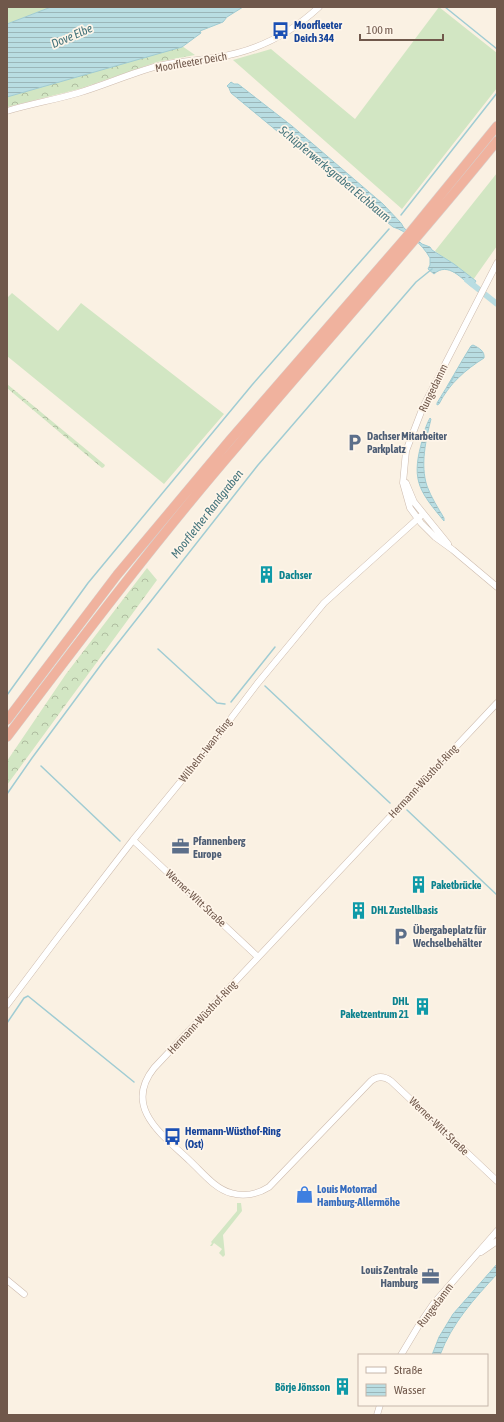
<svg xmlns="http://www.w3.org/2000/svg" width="504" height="1422" viewBox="0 0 504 1422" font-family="'Asap Condensed',sans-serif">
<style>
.grass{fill:#d2e6c3}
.forest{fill:url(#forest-crowns)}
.water{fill:url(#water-rules);stroke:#a0ccd3}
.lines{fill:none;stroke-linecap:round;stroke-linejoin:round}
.stream{stroke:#a0ccd3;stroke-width:1.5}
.canal{stroke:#b9dde2;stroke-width:6}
.minor-casing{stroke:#cdbbae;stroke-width:7}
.highway-casing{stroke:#d7d0cd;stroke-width:10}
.minor{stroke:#fff;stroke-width:6}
.highway{stroke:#f0b29e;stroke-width:9}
.labels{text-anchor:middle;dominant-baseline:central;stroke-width:3.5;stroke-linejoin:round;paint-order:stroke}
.transit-label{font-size:11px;font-weight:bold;fill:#164399;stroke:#fef5e9;text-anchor:start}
.street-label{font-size:11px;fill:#70584b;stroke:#fef5e9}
.service-label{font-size:11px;font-weight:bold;fill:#4e5e75;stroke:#fef5e9;text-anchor:start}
.culture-label{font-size:11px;font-weight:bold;fill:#0d838f;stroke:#fef5e9;text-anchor:start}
.shop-label{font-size:11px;font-weight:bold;fill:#366cbe;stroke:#fef5e9;text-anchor:start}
.water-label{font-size:12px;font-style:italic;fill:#43737b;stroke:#fef5e9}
</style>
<defs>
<pattern id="forest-crowns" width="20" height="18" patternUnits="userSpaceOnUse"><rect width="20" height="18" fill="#d2e6c3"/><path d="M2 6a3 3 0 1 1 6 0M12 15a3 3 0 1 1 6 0" fill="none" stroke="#afbda0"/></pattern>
<pattern id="water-rules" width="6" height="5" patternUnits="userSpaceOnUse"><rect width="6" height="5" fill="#b9dde2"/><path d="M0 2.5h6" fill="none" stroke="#9bb6b9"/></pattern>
</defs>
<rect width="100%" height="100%" fill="#faf1e3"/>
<path class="grass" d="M7,7H51L7,24Z
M439,7L497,53V88L402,209L233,60L271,49L355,119Z
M497,173V246L473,280L435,251Z
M12,293L58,331L81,303L224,414L164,484L7,356V298Z
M237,1203H241L242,1211L223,1235L225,1255L223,1257L219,1253L222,1249L214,1243L212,1246H210L212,1243L211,1242L237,1211Z"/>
<path class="forest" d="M182,46L195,55L157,62L79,89L7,107V97Z
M7,384L105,465L104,467L102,468L7,388Z
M147,568L157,580L7,785V761L66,674Z"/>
<path class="water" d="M51,7H243L227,17L223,22L200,31L201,33L182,47L7,97V24Z
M231,82L234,84H238L292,126L383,204L401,223L404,228L422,244L430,247L432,250L454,264L476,281L472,287C462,279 448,261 434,274L428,269L430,265V258C423,245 407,231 393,227L231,93L229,88L227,86Z
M473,345C479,348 485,351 484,358C465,370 449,384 439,404L437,405V403C449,384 459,365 471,346Z
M430,418L431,419C426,439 420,465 427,486C431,497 438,508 444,518V521C421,493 411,482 421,445C423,436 425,427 430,418Z
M497,1264V1274C474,1299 452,1323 440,1355H432L439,1337L453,1314Z"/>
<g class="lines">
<path class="stream" d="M445,7L497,49
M401,215L497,93
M449,385L454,376
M158,649L217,703L225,704
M265,686L390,803
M7,695L88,583L252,385L389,229
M231,702L275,647
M41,766L120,841
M7,794L32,758L103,662L258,465L416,282L432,269
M407,810L497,895
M7,1023L24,998L28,996L134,1082"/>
<path class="canal" d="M467,280L497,304"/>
<defs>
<path id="minor" d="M7,111C30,104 54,100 78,93C105,85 131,73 158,66C177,61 198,61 218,57C257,51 290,34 319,7
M497,263L423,407L406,451L403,483L410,508L421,523L435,537L453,550L497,587
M406,483L414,502L448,544
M497,703L154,1068C122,1108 164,1136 190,1161C202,1172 215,1189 231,1193C244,1197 258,1194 269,1187L371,1081C377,1076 384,1076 391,1081L497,1181
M133,840L258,957
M7,1005L59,936L133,840L213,742L257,684L324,603L423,514
M481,1252L497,1241
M7,1280L24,1294
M401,1355L419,1325L434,1303L497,1231
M377,1415L380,1405"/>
<path id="highway" d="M7,720L117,575L230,440L408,235L497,126
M7,737C82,638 157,539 238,445C324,343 413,245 497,141"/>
</defs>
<use href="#minor" class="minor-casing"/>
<use href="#highway" class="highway-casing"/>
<use href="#minor" class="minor"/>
<use href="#highway" class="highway"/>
</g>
<defs>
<symbol id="bus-bare" viewBox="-9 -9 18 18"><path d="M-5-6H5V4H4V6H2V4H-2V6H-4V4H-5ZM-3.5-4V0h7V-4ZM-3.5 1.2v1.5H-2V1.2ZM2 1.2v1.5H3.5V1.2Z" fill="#1a4fb4" stroke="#fef5e9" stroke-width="2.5" paint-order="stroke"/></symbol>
<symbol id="parking-bare" viewBox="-9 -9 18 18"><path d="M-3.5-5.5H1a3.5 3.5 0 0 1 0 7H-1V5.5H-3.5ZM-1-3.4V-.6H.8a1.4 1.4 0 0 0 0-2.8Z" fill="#5c6f8a" stroke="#fef5e9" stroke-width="2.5" paint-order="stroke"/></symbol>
<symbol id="building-bare" viewBox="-9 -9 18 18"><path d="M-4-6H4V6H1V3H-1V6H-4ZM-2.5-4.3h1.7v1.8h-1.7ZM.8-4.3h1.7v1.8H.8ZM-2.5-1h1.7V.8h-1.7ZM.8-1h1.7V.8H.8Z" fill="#0f9aa8" stroke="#fef5e9" stroke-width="2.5" paint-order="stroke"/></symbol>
<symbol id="office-bare" viewBox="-9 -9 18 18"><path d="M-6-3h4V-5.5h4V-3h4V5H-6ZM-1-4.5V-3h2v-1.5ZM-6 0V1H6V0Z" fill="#5c6f8a" stroke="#fef5e9" stroke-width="2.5" paint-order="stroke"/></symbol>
<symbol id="shop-bare" viewBox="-9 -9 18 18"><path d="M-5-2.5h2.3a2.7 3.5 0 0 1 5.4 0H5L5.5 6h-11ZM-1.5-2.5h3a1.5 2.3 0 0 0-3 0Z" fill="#3f7fe0" stroke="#fef5e9" stroke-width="2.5" paint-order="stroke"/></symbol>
</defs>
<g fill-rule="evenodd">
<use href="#bus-bare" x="268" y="18" width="25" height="25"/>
<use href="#parking-bare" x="342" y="430" width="25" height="25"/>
<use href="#building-bare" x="254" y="562" width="25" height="25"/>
<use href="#office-bare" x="168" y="834" width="25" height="25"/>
<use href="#building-bare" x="406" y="872" width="25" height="25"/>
<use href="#building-bare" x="346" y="898" width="25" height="25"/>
<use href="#parking-bare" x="388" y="924" width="25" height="25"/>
<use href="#building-bare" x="410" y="994" width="25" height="25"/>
<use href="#bus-bare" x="160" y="1124" width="25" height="25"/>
<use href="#shop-bare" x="292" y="1182" width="25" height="25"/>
<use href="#office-bare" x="418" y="1264" width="25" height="25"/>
<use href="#building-bare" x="330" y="1374" width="25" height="25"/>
</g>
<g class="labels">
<g class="transit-label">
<text x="294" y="25">Moorfleeter<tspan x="294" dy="13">Deich 344</tspan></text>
<text x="185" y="1131">Hermann-Wüsthof-Ring<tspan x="185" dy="13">(Ost)</tspan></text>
</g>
<g class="street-label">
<text transform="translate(191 62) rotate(-10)">Moorfleeter Deich</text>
<text transform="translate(433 388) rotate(-64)">Rungedamm</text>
<text transform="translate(205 750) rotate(-52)">Wilhelm-Iwan-Ring</text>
<text transform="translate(423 781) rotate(-47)">Hermann-Wüsthof-Ring</text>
<text transform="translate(196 898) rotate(43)">Werner-Witt-Straße</text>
<text transform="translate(202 1017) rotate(-47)">Hermann-Wüsthof-Ring</text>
<text transform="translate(439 1126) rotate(44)">Werner-Witt-Straße</text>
<text transform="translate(435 1305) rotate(-53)">Rungedamm</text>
</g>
<g class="service-label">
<text x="367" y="436">Dachser Mitarbeiter<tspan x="367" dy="13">Parkplatz</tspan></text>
<text x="193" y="841">Pfannenberg<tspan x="193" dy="13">Europe</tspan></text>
<text x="413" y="930">Übergabeplatz für<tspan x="413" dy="13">Wechselbehälter</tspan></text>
<text x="418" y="1270" text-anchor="end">Louis Zentrale<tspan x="418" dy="13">Hamburg</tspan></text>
</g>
<g class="culture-label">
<text x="279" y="575">Dachser</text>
<text x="431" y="885">Paketbrücke</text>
<text x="371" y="910">DHL Zustellbasis</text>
<text x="409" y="1001" text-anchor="end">DHL<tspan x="409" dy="13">Paketzentrum 21</tspan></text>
<text x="330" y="1387" text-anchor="end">Börje Jönsson</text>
</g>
<g class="shop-label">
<text x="317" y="1189">Louis Motorrad<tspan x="317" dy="13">Hamburg-Allermöhe</tspan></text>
</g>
<g class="water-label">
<text transform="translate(72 36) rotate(-23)">Dove Elbe</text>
<text transform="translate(335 174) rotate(40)">Schüpferwerksgraben Eichbaum</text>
<text transform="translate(207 514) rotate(-52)">Moorflether Randgraben</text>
</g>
</g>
<rect width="504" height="1422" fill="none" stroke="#70584b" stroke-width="16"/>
<rect x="358" y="1354" width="130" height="52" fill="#fef5e9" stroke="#c5b6aa"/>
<rect x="366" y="1367" width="20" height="6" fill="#ffffff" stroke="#c5b6aa"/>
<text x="394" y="1374" font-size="12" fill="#70584b">Straße</text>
<rect x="366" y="1384" width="20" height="12" fill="url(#water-rules)" stroke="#c5b6aa"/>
<text x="394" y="1394" font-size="12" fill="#70584b">Wasser</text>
<path d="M360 34v6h83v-6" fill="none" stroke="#70584b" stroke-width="2"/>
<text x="366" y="34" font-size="12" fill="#70584b" stroke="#fef5e9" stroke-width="3" paint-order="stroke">100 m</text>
</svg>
